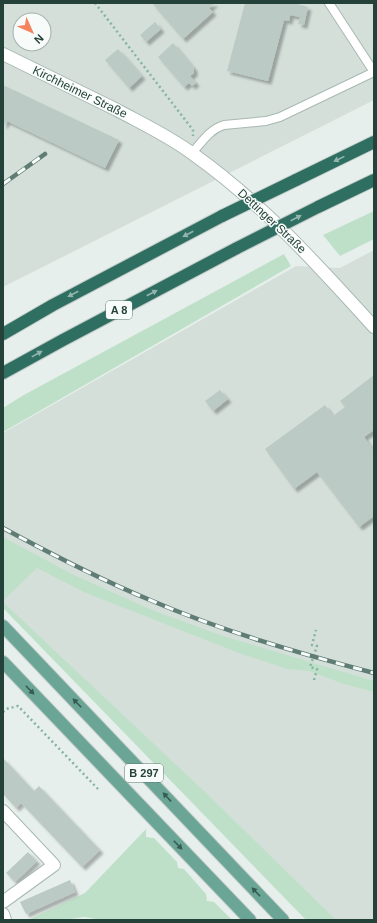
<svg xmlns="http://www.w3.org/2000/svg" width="377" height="923" viewBox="0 0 377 923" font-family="Arial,sans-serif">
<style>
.built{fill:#d4dfda;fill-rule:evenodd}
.green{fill:#bfe0c8}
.building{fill:#bbcac4;filter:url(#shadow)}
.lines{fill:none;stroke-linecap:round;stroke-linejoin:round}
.service-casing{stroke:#a8b8b2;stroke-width:10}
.minor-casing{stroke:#a8b8b2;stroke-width:14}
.tertiary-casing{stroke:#a8b8b2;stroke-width:14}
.primary-casing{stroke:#c2cac8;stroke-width:14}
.motorway-casing{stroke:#c2cac8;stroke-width:14}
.path{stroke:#86b3a5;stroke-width:2.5;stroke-dasharray:2 3;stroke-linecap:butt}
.service{stroke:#fff;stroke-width:8}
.minor{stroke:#fff;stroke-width:12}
.tertiary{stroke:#fff;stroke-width:12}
.primary{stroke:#6aa596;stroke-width:12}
.motorway{stroke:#2f6f62;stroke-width:12}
.rail-casing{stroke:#5f7d75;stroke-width:4.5}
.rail{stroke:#f7fbf9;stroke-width:3;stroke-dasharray:9;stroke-linecap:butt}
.motorway-bridge-casing{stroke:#c2cac8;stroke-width:14;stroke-linecap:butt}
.motorway-bridge{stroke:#2f6f62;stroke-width:12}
.oneway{fill:#93b5ae}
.oneway2{fill:#365b51}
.labels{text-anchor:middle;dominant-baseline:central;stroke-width:3;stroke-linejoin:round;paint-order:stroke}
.shield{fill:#f7fbf9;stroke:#637a73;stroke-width:1}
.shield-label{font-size:11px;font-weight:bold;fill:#24423a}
.street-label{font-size:12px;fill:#24423a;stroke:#f7fbf9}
</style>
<defs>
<filter id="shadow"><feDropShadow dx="3.5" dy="3.5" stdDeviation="1" flood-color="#0004"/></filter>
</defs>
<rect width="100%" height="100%" fill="#e6efeb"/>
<path class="built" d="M3,3H374V100L3,287ZM20,20H44V44H20Z
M374,250V920H334L3,604V433L296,266L340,268Z"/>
<path class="green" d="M374,211V239L340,256L323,235Z
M284,254L291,266L3,432V408L22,396Z
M3,537L72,574L152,610L223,636L374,681V692L344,684L309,671L287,669L239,653L86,593L37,568L3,601Z
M3,602L204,791L336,920H306L3,608Z
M146,829V837L154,838L177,862L178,868L184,869L206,894L207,901L214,902L232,920H101L85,917L62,920H28L85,893Z"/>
<path class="building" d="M152,3H215L209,8L213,12L183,39Z
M245,3H294L308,7L304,25L298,24L300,17L290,15L289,21L284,20L268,81L227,71Z
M155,22L161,29L146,42L140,35Z
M173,43L194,68V73L190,76L196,83L192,86L189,83L184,87L158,57Z
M118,49L142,76L129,88L105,60Z
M3,85L119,140L105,168L7,121L3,126Z
M374,375V430L364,437L374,451V516L359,527L317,472L294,489L265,449L325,405L333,416L345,407L340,401Z
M220,390L228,399L213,411L205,401Z
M3,758L34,791L39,786L100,850L82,867L21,803L16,808L3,794Z
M28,852L37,861L15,882L6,873Z
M70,880L75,892L26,914L20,902Z"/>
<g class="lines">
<defs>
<path id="service" d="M192,153C202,142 210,129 224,125L266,121L280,117L374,72L329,3"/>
<path id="minor" d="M3,811L54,865L3,902
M3,914L5,920"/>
<path id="tertiary" d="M3,54C41,73 79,91 117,110C143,124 169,136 193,154C262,203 318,265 374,327"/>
<path id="primary" d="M3,626L283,920
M3,662L250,920"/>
<path id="motorway" d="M296,180L374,142
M318,207L374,180
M3,334L53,305L222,216
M3,373L63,340L237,248"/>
</defs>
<use href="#service" class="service-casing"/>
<use href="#minor" class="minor-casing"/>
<use href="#tertiary" class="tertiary-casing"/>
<use href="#primary" class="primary-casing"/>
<use href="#motorway" class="motorway-casing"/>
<path class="path" d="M95,3L193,130V136
M314,680L317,669L310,667L317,646L312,645L316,630
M3,712L6,709L18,706L98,789"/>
<use href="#service" class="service"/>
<use href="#minor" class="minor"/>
<use href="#tertiary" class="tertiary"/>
<use href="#primary" class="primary"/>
<use href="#motorway" class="motorway"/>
<defs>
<path id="rail" d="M3,184L45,154
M3,528C51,554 99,579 150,600C222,631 298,653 374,673"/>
</defs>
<use href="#rail" class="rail-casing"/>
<use href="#rail" class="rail"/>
<defs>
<path id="motorway-bridge" d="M222,216L296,180
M237,248L318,207"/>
</defs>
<use href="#motorway-bridge" class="motorway-bridge-casing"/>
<use href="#motorway-bridge" class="motorway-bridge"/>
</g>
<defs><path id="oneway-solid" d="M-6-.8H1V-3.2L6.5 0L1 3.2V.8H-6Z"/></defs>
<g class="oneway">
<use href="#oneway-solid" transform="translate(339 159) rotate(154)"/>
<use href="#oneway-solid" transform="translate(296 218) rotate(-27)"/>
<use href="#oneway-solid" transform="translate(188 234) rotate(152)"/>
<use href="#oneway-solid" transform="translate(152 293) rotate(-28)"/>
<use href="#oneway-solid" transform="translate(73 294) rotate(152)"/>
<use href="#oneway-solid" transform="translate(37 354) rotate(-29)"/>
</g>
<g class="oneway2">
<use href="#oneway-solid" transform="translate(30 690) rotate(46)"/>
<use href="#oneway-solid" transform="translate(77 703) rotate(-134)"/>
<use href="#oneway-solid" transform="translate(167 797) rotate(-133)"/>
<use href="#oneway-solid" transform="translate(178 845) rotate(46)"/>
<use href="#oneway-solid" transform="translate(256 892) rotate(-134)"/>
</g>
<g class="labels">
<g class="shield">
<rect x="106" y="301" width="26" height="18" rx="3"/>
<rect x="125" y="764" width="38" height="18" rx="3"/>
</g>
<g class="shield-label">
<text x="119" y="310">A 8</text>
<text x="144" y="773">B 297</text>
</g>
<g class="street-label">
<text transform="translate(80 92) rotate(26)">Kirchheimer Straße</text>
<text transform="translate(272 221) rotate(43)">Dettinger Straße</text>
</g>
</g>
<rect width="377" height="923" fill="none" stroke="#24423a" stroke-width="8"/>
<g transform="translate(32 32) rotate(135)"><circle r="19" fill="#f7fbf9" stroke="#a3b1ad"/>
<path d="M0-3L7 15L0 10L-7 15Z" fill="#f4845f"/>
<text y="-6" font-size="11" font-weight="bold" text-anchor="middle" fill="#24423a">N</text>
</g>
</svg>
